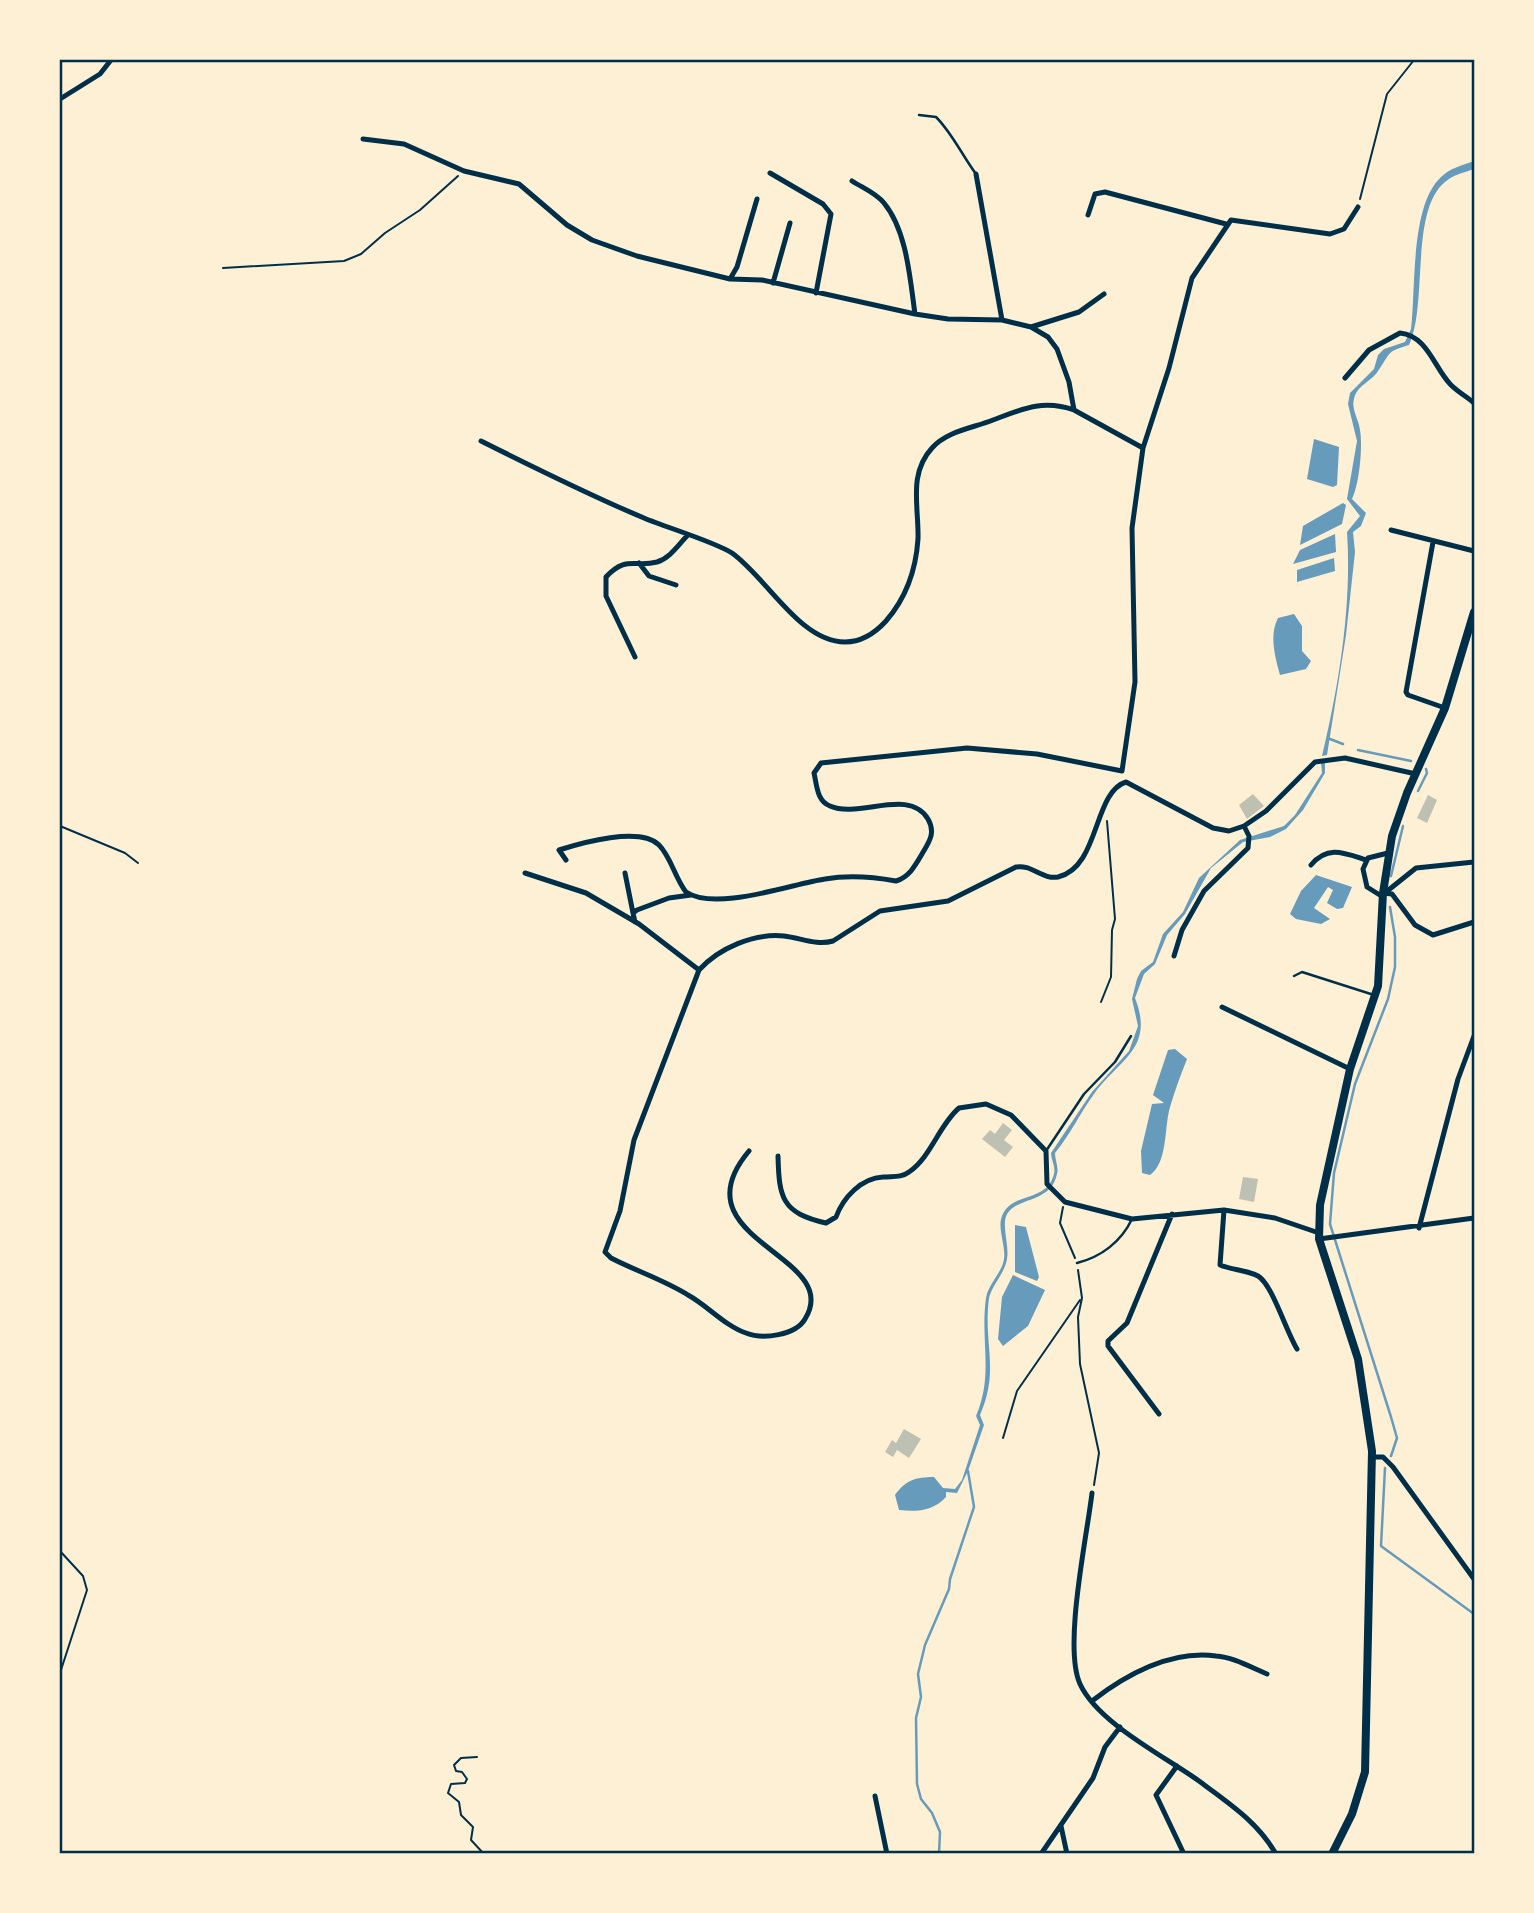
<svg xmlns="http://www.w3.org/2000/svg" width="1534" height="1913" viewBox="0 0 1534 1913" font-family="'Roboto Condensed',sans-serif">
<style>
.water{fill:#669bbc}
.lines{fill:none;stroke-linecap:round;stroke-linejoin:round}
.stream{stroke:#669bbc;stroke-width:2.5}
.building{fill:#bec0b2}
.path{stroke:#003049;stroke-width:2}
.service{stroke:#003049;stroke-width:2.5}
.minor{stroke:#003049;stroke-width:5}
.secondary{stroke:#003049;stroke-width:8}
.neatline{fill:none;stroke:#003049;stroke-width:2.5}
</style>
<rect width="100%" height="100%" fill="#fdf0d5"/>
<path class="water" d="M1474,161V169C1466,172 1456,174 1449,179C1408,205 1429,302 1409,345C1385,352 1391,353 1378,371C1371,382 1357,385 1354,399C1351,409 1359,420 1360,430C1363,447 1359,485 1352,499L1366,513L1361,526L1353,532L1355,552L1346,635L1327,755L1322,756C1339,685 1352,605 1347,532L1360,516L1347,499L1357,441L1348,404L1350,393L1374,369L1378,355L1384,349L1405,342L1411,329C1416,288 1410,206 1441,177C1450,168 1463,165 1474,161Z
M1314,439L1339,447L1337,485L1333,487L1307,479Z
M1343,503L1346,505L1342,524L1300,545L1303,526Z
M1335,534L1336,552L1293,564L1300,550Z
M1334,558L1335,571L1297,582V570Z
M1294,614L1302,626V651L1311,661L1306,669L1280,675C1275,657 1269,635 1278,618Z
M1325,762V773L1303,810L1286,829L1270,837L1243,842L1211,868L1185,914L1167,935L1155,964L1144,974L1135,998C1155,1049 1119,1059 1094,1094C1080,1113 1070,1135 1055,1153C1055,1161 1059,1167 1057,1174C1050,1207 1008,1195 1005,1221C1004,1234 1009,1247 1007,1259C1005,1273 992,1285 989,1298C983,1344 1000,1370 980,1415L984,1425L968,1471L957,1493L946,1492V1497C933,1511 917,1512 899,1510L895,1495C906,1480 915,1477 934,1477L943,1488L955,1489L962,1480L980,1425L976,1416C994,1374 980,1341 986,1298C988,1284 1002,1273 1004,1259C1006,1245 997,1229 1002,1216C1012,1191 1047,1203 1054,1174C1056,1167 1051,1160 1051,1153L1092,1092L1129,1051L1138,1026L1132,999L1137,979L1141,971L1153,962L1163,934L1183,912L1199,878L1240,840L1284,826L1295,815L1322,773L1321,763Z
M1316,875L1352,887L1343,908L1337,909L1327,903L1333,890L1328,887L1314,908L1330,919L1321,924L1296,919L1290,914L1301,891Z
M1175,1049L1187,1059C1181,1074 1175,1090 1170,1107C1164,1127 1168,1162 1150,1175L1142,1173L1141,1151L1152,1104L1164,1103L1153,1095L1168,1050Z
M1015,1225L1026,1227L1039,1277L1037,1281L1015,1272Z
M1013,1275L1045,1290L1028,1326L1003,1346L998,1339L1002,1297Z"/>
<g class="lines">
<path class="stream" d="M1330,739L1343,744
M1358,750L1411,761
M1418,791L1427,773L1426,769
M1391,876L1403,826
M1390,907L1395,937V967L1388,999L1355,1084L1334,1173L1330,1224L1391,1417L1397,1438L1391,1456
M1385,1468L1381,1546L1474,1614
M939,1854L940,1832L932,1813L921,1799L917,1784L916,1718L921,1697L918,1674L925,1645L949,1589L950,1579L974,1507L968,1471"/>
</g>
<path class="building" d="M1253,794L1264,806L1247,819L1239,805Z
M1428,795L1437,800L1427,823L1417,818Z
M1003,1123L1012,1130L1004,1140L1013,1147L1005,1157L982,1139L990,1130L995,1134Z
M1243,1177L1258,1179L1254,1202L1239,1199Z
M904,1429L921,1439L909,1458L897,1450L893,1457L885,1452L892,1440L896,1443Z"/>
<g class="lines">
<path class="path" d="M1360,199L1387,94L1414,60
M223,268L344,261L361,254L385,233L420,210L458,176
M60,826L125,853L138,863
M1101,1002L1111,977L1112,930L1115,919L1107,821
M1063,1207L1060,1223L1075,1258
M1078,1270L1082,1298L1078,1317L1080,1364L1099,1453L1094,1485
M1003,1438L1017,1391L1080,1300
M60,1551L83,1576L87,1590L60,1673
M477,1757L461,1758L454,1765L456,1771L462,1772L467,1779L465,1783L451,1784L448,1793L459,1802L461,1815L473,1827L471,1840L484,1854"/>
<path class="service" d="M919,115L936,117C952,133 962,155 976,174
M1294,976L1302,972L1374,995
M1046,1151L1084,1094L1115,1062L1131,1036
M1077,1263C1101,1257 1121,1242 1132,1219"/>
<path class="minor" d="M60,99L100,74L111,60
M363,139L404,144L464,171L519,184L567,225L592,240L637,256L730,279L762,280L915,314L948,319L1002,320L1031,327L1048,337L1057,349L1069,382L1074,410L1143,448
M770,173L823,204L831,214L816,293
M976,174L1002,320
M852,181C863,188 876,193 884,203C907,231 910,279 915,314
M1088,215L1095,194L1105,192L1226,224
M730,279L737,267L757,199
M773,283L790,223
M1031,327L1079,312L1104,294
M1345,378L1369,350L1400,333C1428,336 1434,368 1451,385C1458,392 1467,397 1474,403
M481,441C535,468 589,495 644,518C665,527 715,542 732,553C767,578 800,642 845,642C862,642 876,632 886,621C906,598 916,569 918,539C919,507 908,474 932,448C947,431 973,428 993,420C1022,409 1043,399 1074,410
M1391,530L1474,551
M1433,542L1406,692L1408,695L1445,708
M639,563L649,576L676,585
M635,657L606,596V577C626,555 635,568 657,562C670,558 678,545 687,536
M1122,771L1135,682L1132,528L1143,448L1169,368L1192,278L1231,220L1330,234L1344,229L1358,207
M1126,782L1213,828L1229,831L1244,826L1266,811L1315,762L1345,758L1416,774
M566,860L559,850C581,843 640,826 659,845C671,857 675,878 686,892C716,912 791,884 825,879C848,875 874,877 896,881C909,877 915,866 922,854C929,842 936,833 928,819C909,787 859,819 830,806C817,801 817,786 814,773L821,763L967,748L1037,754L1122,771
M1311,865C1328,845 1344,853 1366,860
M525,873L586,893L639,924L699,970
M625,873L633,913
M1386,892L1416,868L1474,862
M1383,893L1392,894L1415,925L1433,935L1474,922
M1383,897L1367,887L1363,869L1368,858L1388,853
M635,922L633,913L637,910L669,898L691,895
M1174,956L1182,930L1204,891L1248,848L1249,836L1244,826
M1222,1007L1350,1069
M749,1151C674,1240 845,1255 805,1319C796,1335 763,1340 746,1333C725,1326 708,1306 688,1295C664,1280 636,1271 611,1258L605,1252L620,1211L634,1140L699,970C719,948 754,933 784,936C801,938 817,946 833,941L880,911L948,901L1016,867C1031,864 1043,880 1058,877C1100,867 1093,792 1126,782
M778,1156C779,1198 782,1213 826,1223L836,1217C843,1198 861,1178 883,1177C893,1176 901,1178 909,1172C931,1157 939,1125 959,1108L986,1104L1011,1115L1046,1151L1047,1184L1065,1202L1132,1219L1224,1210L1275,1218L1319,1233
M1224,1210L1220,1265C1232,1270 1247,1270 1258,1276C1272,1284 1286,1331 1297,1349
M1419,1228L1458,1079L1474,1036
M1319,1239L1474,1218
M1159,1414L1108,1346V1341L1127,1323L1172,1214
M1372,1457H1383L1393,1467L1474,1579
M1092,1493C1087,1536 1063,1647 1080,1684C1098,1723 1164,1756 1199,1781C1228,1803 1257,1821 1276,1854
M1092,1701C1127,1674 1170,1650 1216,1656C1233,1657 1252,1668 1267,1674
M1177,1766L1156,1795L1184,1854
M875,1796L887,1854
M1061,1826L1067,1854
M1041,1854L1093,1778L1105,1747L1120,1727"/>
<path class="secondary" d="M1332,1854L1352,1814L1365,1772L1372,1451L1358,1359L1319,1239L1320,1205L1350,1069L1378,986L1383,893L1392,836L1407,793L1445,708L1474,612"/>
</g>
<rect width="1534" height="1913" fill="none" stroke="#fdf0d5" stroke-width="122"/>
<rect x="61" y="61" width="1412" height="1791" class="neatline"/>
</svg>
